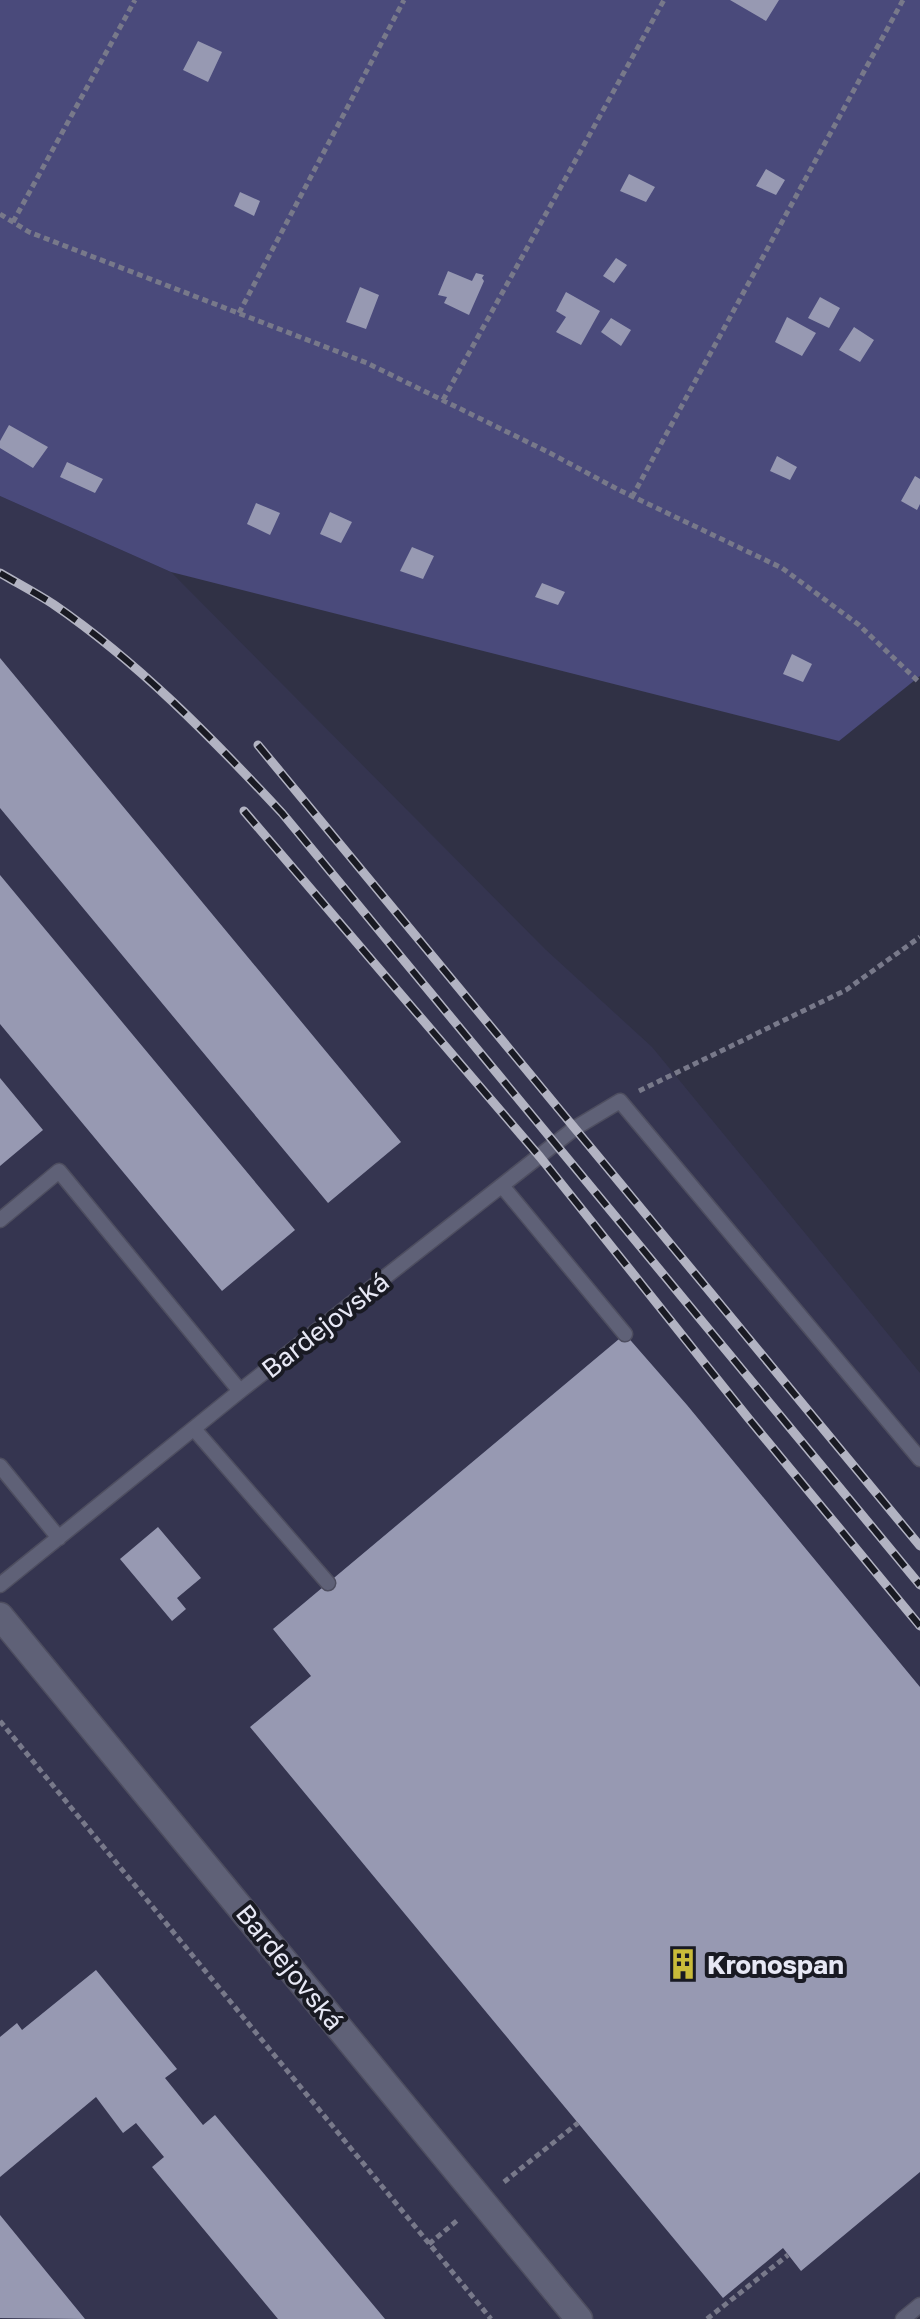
<svg xmlns="http://www.w3.org/2000/svg" width="920" height="2319" viewBox="0 0 920 2319" font-family="'Golos Text',sans-serif">
<style>
.built{fill:#353550}
.green{fill:#4a4a7b}
.building{fill:#9799b2}
.lines{fill:none;stroke-linecap:round;stroke-linejoin:round}
.service-casing{stroke:#4e4e60;stroke-width:17}
.minor-casing{stroke:#4e4e60;stroke-width:29}
.path{stroke:#78798a;stroke-width:5;stroke-dasharray:6 4;stroke-linecap:butt}
.service{stroke:#5f6177;stroke-width:14}
.minor{stroke:#5f6177;stroke-width:26}
.rail-casing{stroke:#b2b3c2;stroke-width:9}
.rail{stroke:#191a23;stroke-width:6;stroke-dasharray:18;stroke-linecap:butt}
.labels{text-anchor:middle;dominant-baseline:central;stroke-width:8;stroke-linejoin:round;paint-order:stroke}
.street-label{font-size:26px;fill:#e7e8f5;stroke:#191a23}
.poi-label{font-size:26px;font-weight:bold;fill:#e7e8f5;stroke:#191a23;text-anchor:start}
</style>
<rect width="100%" height="100%" fill="#303145"/>
<path class="built" d="M0,496L171,572L545,949L652,1047L920,1373V2309L908,2319H0Z"/>
<path class="green" d="M0,0H920V676L839,741L171,572L0,496Z"/>
<path class="building" d="M730,0H779L766,21Z
M198,41L222,52L208,82L183,70Z
M766,169L785,180L776,195L756,186Z
M629,174L655,187L646,202L620,191Z
M240,192L260,201L254,216L234,206Z
M616,258L627,265L614,283L603,276Z
M448,271L472,281L476,273L484,275L482,278L484,281L469,315L444,303L447,297L438,295Z
M360,287L379,295L366,329L346,322Z
M566,292L600,311L581,345L556,332L566,317L556,311Z
M820,297L840,308L829,328L808,318Z
M787,317L816,333L802,356L775,342Z
M611,318L631,330L621,346L601,332Z
M854,327L874,340L860,362L839,350Z
M9,425L48,447L33,468L0,448V441Z
M777,456L797,467L790,480L770,471Z
M67,462L103,479L95,493L60,477Z
M915,476L920,479V504L917,510L901,501Z
M256,503L280,513L270,535L247,524Z
M330,512L352,522L341,543L320,534Z
M412,547L434,556L423,579L400,571Z
M542,583L565,592L558,605L535,597Z
M792,654L812,664L803,682L783,674Z
M0,658L401,1142L328,1203L0,808Z
M0,875L295,1230L222,1291L0,1024Z
M0,1078L43,1130L0,1166Z
M625,1334L687,1405L920,1687V2172L801,2271L783,2248L723,2298L250,1727L311,1676L273,1629Z
M158,1527L201,1578L177,1598L186,1609L172,1621L120,1559Z
M96,1970L177,2069L165,2078L203,2125L215,2115L385,2319H278L152,2167L164,2157L136,2123L123,2133L96,2097L0,2177V2037L17,2023L22,2030Z
M0,2215L85,2319L0,2318Z"/>
<g class="lines">
<defs>
<path id="service" d="M503,1187L625,1334
M0,1220L59,1171L240,1391
M194,1429L328,1583
M0,1466L59,1538
M0,1585L240,1391L575,1128L620,1101L920,1459
M903,2319L920,2305"/>
<path id="minor" d="M0,1616L579,2319"/>
</defs>
<use href="#service" class="service-casing"/>
<use href="#minor" class="minor-casing"/>
<path class="path" d="M0,214L29,232L367,363L548,452L619,490L782,568L859,625L920,683
M13,222L135,0
M239,313L404,0
M443,400L664,0
M632,497L903,0
M639,1091L846,990L920,937
M0,1721L491,2319
M504,2182L578,2123
M429,2244L459,2219
M707,2319L788,2255"/>
<use href="#service" class="service"/>
<use href="#minor" class="minor"/>
<defs>
<path id="rail" d="M0,573C17,583 36,593 53,604C138,662 212,738 282,813L920,1585
M258,745L920,1546
M244,811L540,1157L749,1419L920,1626"/>
</defs>
<use href="#rail" class="rail-casing"/>
<use href="#rail" class="rail"/>
</g>
<defs>
<symbol id="building-bare" viewBox="-9 -9 18 18"><path d="M-4-6H4V6H1V3H-1V6H-4ZM-2.5-4.3h1.7v1.8h-1.7ZM.8-4.3h1.7v1.8H.8ZM-2.5-1h1.7V.8h-1.7ZM.8-1h1.7V.8H.8Z" fill="#c9bb3a" stroke="#191a23" stroke-width="2.5" paint-order="stroke"/></symbol>
</defs>
<g fill-rule="evenodd">
<use href="#building-bare" x="661" y="1942" width="44" height="44"/>
</g>
<g class="labels">
<g class="street-label">
<text transform="translate(325 1325) rotate(-38)">Bardejovská</text>
<text transform="translate(290 1967) rotate(51)">Bardejovská</text>
</g>
<g class="poi-label">
<text x="707" y="1964">Kronospan</text>
</g>
</g>
</svg>
